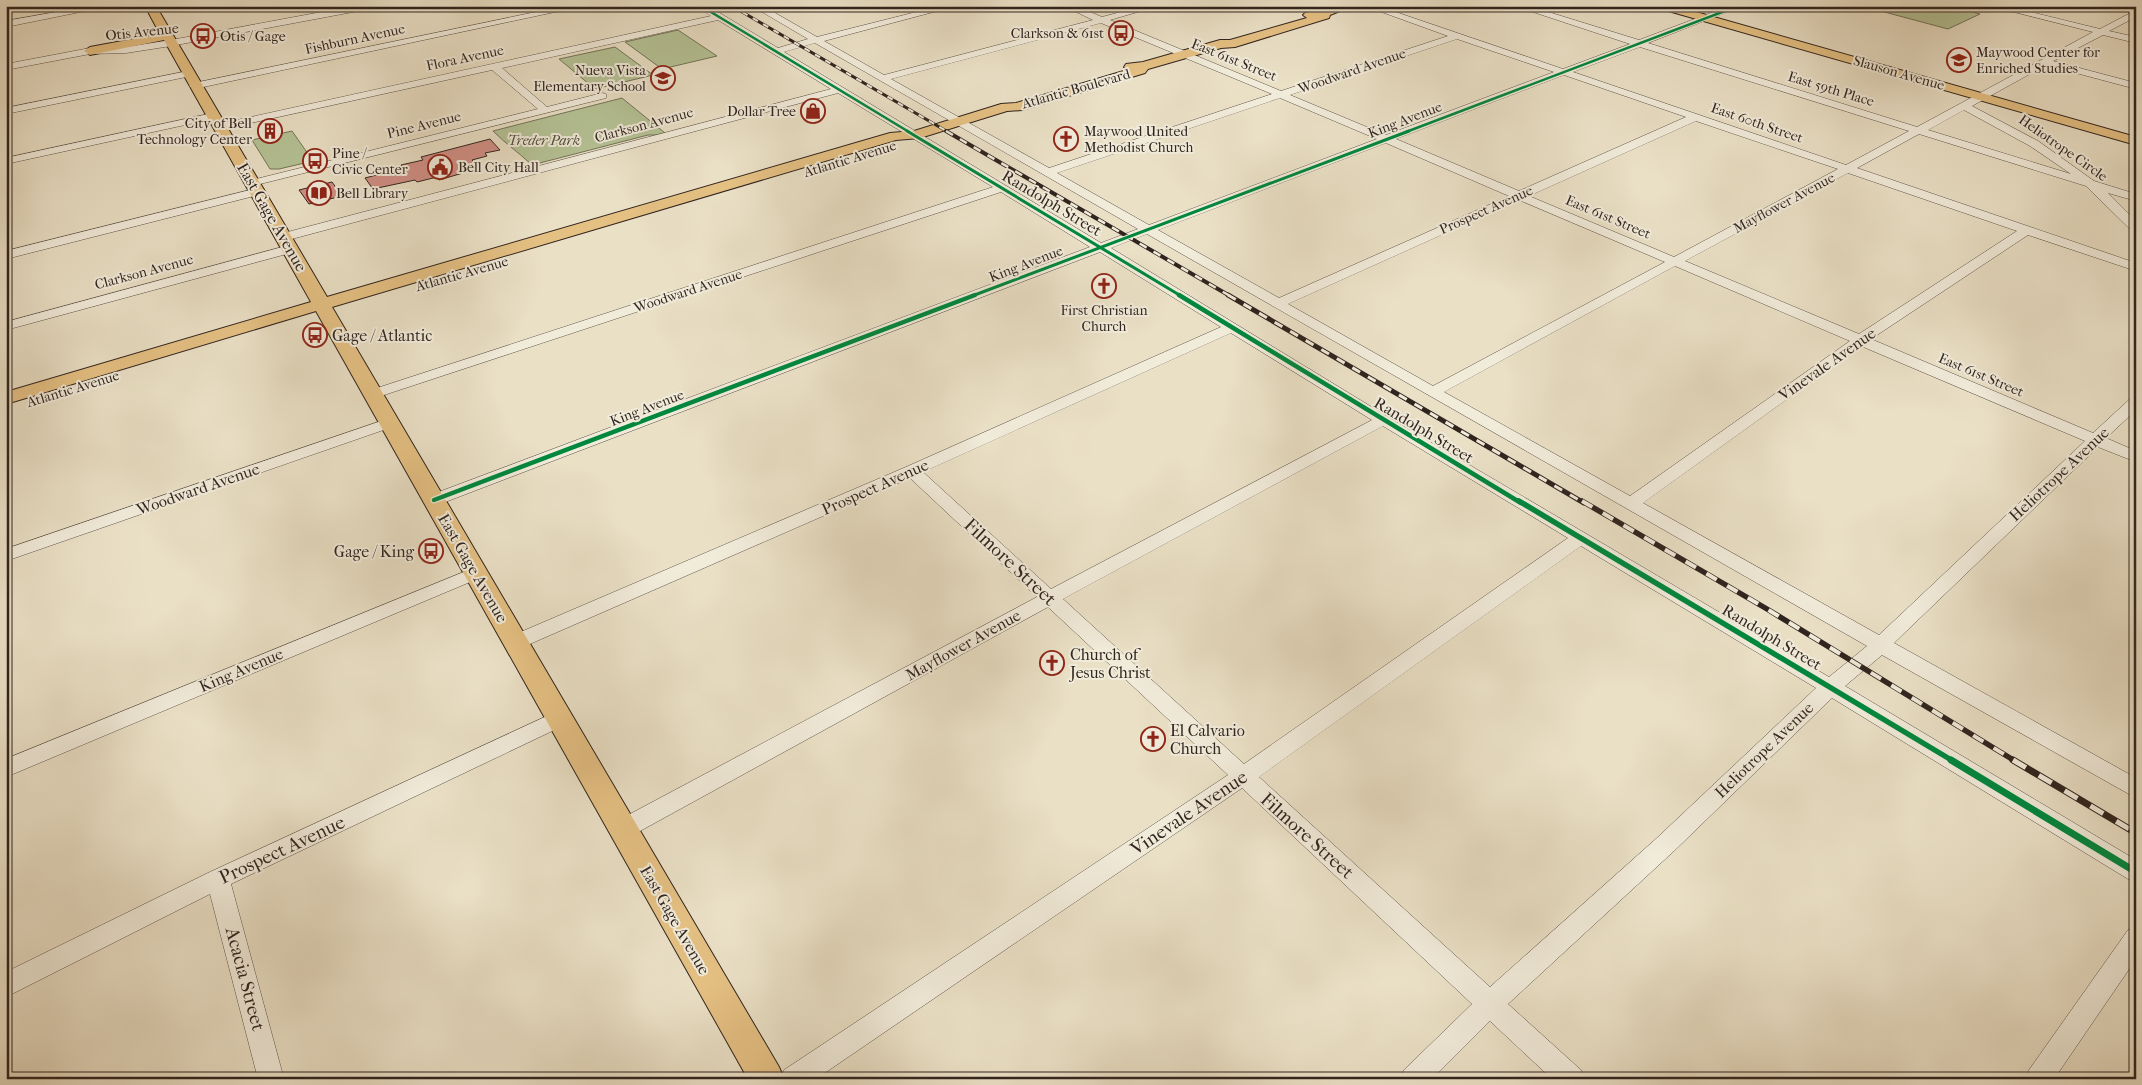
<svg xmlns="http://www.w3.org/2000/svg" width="2142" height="1085" viewBox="0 0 2142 1085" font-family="'IM FELL French Canon',serif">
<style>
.green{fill:#b5c396;stroke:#72745a}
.building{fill:#d18f86;stroke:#30241f}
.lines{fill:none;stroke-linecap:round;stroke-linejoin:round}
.minor-casing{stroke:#5e5349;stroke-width:1}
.major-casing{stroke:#30241f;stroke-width:2}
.minor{fill:#f1ebda;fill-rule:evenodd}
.major{fill:#e5c083;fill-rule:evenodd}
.rail-far4-casing{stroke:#30241f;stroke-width:3}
.rail-far3-casing{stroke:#30241f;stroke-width:4}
.rail-far2-casing{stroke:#30241f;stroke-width:5}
.rail-far1-casing{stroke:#30241f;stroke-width:5.5}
.rail-casing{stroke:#30241f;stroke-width:7}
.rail-far4{stroke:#f1ebda;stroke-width:2;stroke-dasharray:6;stroke-linecap:butt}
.rail-far3{stroke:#f1ebda;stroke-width:2.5;stroke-dasharray:8;stroke-linecap:butt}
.rail-far2{stroke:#f1ebda;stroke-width:3;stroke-dasharray:9;stroke-linecap:butt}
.rail-far1{stroke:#f1ebda;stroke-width:4;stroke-dasharray:12;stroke-linecap:butt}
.rail{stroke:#f1ebda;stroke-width:5;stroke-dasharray:15;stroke-linecap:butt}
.cycleway-far4-casing{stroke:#f1ebda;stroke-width:4.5}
.cycleway-far3-casing{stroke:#f1ebda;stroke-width:5}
.cycleway-far2-casing{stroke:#f1ebda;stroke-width:7}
.cycleway-far1-casing{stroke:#f1ebda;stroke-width:9}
.cycleway-casing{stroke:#f1ebda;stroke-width:10}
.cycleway-far4{stroke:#00873e;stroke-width:2.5}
.cycleway-far3{stroke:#00873e;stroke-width:3}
.cycleway-far2{stroke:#00873e;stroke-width:4.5}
.cycleway-far1{stroke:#00873e;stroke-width:5.5}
.cycleway{stroke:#00873e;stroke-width:7}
.labels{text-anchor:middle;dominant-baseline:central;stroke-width:4;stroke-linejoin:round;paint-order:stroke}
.far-street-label{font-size:14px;fill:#30241f;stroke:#f1ebda}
.far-poi-label{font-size:14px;fill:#30241f;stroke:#f1ebda;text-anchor:start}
.far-park-label{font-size:14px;font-style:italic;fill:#514c3d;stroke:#f1ebda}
.street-label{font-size:16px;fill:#30241f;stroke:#f1ebda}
.poi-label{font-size:16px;fill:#30241f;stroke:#f1ebda;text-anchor:start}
.near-street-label{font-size:19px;fill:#30241f;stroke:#f1ebda}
</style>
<rect width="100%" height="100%" fill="#eae0c6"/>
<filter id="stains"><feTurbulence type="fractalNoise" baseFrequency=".004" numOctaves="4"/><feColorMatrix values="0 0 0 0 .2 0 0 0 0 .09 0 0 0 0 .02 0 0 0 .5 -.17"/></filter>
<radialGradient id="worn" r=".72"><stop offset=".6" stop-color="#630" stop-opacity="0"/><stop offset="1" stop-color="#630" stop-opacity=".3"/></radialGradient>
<path class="green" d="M1862,6H1951L1980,14L1948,29Z
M678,30L717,56L662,69L625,42Z
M615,47L653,75L595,89L559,59Z
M622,98L665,133L656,135H648L532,165C518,152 506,144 493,131Z
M292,131L313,161L279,169H270L252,140Z"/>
<path class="building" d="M490,139L500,150L485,153L487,156L472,160L480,168L439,180L437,177L417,182L415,180L373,189L365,178L403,168L401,165L423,160L421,157Z
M332,182L342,196L309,204L299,190Z"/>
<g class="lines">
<defs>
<path id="minor" d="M90,6H110L6,27V21Z
M354,6H373L369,9L171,46L126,53L90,54L6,70V64L90,48L126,47L171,40Z
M565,6H583L194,89L189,86L194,83Z
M697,6H708L778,48L808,39L752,6H763L817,37L940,6H956L824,41L884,75L1093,20L1064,6H1076L1102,17L1143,6H1158L1110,20L1281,91L1448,36L1365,6H1378L1563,69L1630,44L1515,6H1529L1639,40L1729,6H1742L1648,43L1917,127L2093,32L1990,6H2006L2100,29L2136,10V17L2109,31L2136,37V43L2103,35L2053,61L2136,83V89L2046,65L1972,106L2038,141L2094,181L2136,194V201L2108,193L2136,221V232L2132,231L2086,186L1919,134L1857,168L2136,263V271L2028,235L1871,339L2093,433L2131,398L2136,397V410L2106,438L2136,451V462L2098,447L1894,643L2136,778V798L1882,655L1845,686L2136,860V882L2128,879L1832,698L1674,851L1508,1004L1581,1070L1585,1079H1552L1490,1021L1432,1079H1400L1404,1070L1472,1004L1242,788L816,1079H780L784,1070L1228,775L1048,607L631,836L623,838L615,836L612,829L615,822L1037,597L910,478L523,647L516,649L509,647L506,642L509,637L906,467L1221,327L1100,252L440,504L434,505L428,504L426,500L428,496L1090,247L1001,192L378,397H368L365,394L368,391L993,187L838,93L288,240H280L278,237L280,234L831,89L718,20L502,68L547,107L602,93L606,94V98L252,186L246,183L248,181L538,109L492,70L219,130L214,127L219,124L711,16ZM1101,23L1272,94L1049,168L891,79ZM1457,39L1554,72L1386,135L1290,95ZM815,43L1138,229L1101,243L784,52ZM1640,47L1909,131L1846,165L1573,72ZM1564,75L1686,117L1519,191L1396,139ZM1280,98L1377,139L1149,225L1057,173ZM1964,110L2030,146L2071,174L1928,130ZM1696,121L1838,169L1674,257L1529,196ZM1386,143L1509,196L1279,298L1158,230ZM1848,173L2017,231L1859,334L1685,261ZM1519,200L1665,262L1433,386L1288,304ZM1147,234L1867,646L1829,677L1388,417L1111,248ZM1675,266L1850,341L1630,496L1444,392ZM1231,333L1372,420L1051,589L923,472ZM1861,346L2085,441L1879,635L1643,503ZM1383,426L1568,538L1244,764L1063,599ZM1581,546L1816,688L1658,837L1490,987L1259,777Z
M188,71L191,72V76L6,114V108Z
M213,113L217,114L218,116L217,118L6,164V158Z
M258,188L262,190L264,192L262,194L6,259V251Z
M290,245L296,249L294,252L6,330V322Z
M390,418L395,420L398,423L395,426L6,561V549Z
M476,567L482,569L485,573L482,577L6,777V759Z
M560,710L567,712L570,718L567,724L231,884L284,1079H258L210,894L6,997V972L210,872Z
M2136,927V959L2054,1079H2025L2029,1070L2128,930Z"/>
<path id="major" d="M145,6H156L327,297L890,133L914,131L1001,104L1016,103L1127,70L1124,67L1126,64L1143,62L1220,40H1230L1307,18L1303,15L1305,13L1334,6H1352L1330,15L1329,18L1235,47L1221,48L1148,69L1145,73L1022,110L1007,111L920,138L896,140L332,307L779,1067L784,1079H748L316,311L6,404V392L311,302L164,40L90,55L84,51L90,47L160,34Z
M1657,6H1675L2136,137V145L1658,8Z"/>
</defs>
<use href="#minor" class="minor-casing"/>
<use href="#major" class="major-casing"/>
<use href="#minor" class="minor"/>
<use href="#major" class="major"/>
<defs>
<path id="rail-far4" d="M732,6L948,132"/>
<path id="rail-far3" d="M946,131L1230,296"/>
<path id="rail-far2" d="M1228,295L1584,503"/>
<path id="rail-far1" d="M1582,501L1767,609L2015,761"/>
<path id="rail" d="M2013,760L2136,833"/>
</defs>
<use href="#rail-far4" class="rail-far4-casing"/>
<use href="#rail-far3" class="rail-far3-casing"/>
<use href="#rail-far2" class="rail-far2-casing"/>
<use href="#rail-far1" class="rail-far1-casing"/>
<use href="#rail" class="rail-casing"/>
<use href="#rail-far4" class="rail-far4"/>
<use href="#rail-far3" class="rail-far3"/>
<use href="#rail-far2" class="rail-far2"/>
<use href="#rail-far1" class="rail-far1"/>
<use href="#rail" class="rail"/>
<defs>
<path id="cycleway-far4" d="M701,6L909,132
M1406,132L1738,6"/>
<path id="cycleway-far3" d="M907,131L1181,296
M972,296L1409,131"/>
<path id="cycleway-far2" d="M1179,295L1521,503
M434,500L975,295"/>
<path id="cycleway-far1" d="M1519,501L1953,761"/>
<path id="cycleway" d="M1951,760L2136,872"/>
</defs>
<use href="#cycleway-far4" class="cycleway-far4-casing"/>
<use href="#cycleway-far3" class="cycleway-far3-casing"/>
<use href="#cycleway-far2" class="cycleway-far2-casing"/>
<use href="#cycleway-far1" class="cycleway-far1-casing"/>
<use href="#cycleway" class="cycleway-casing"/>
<use href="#cycleway-far4" class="cycleway-far4"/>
<use href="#cycleway-far3" class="cycleway-far3"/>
<use href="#cycleway-far2" class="cycleway-far2"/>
<use href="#cycleway-far1" class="cycleway-far1"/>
<use href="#cycleway" class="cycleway"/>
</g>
<defs>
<symbol id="bus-ring" viewBox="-11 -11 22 22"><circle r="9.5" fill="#f1ebda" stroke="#8f2418" stroke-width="1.5"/><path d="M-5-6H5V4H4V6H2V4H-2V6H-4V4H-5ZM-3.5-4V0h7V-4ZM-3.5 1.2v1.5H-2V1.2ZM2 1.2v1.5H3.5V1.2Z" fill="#8f2418"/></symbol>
<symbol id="school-ring" viewBox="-11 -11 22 22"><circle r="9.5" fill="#f1ebda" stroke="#8f2418" stroke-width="1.5"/><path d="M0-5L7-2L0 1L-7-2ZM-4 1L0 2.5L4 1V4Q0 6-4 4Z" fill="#8f2418"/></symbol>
<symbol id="shop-ring" viewBox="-11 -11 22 22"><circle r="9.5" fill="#f1ebda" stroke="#8f2418" stroke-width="1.5"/><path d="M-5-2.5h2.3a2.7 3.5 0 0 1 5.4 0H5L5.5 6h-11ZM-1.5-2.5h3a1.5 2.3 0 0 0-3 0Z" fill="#8f2418"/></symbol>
<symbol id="building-ring" viewBox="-11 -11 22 22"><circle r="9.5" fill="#f1ebda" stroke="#8f2418" stroke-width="1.5"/><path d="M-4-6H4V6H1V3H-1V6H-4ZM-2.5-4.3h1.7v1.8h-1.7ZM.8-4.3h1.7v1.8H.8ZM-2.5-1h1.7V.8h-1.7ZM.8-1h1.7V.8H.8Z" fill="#8f2418"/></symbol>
<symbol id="church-ring" viewBox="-11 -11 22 22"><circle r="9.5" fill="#f1ebda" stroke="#8f2418" stroke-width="1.5"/><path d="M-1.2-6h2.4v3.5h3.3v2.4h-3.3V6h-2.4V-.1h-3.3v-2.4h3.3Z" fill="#8f2418"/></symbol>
<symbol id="civic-ring" viewBox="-11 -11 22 22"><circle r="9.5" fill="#f1ebda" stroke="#8f2418" stroke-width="1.5"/><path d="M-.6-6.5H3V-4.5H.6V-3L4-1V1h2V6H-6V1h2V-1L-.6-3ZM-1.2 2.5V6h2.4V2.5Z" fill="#8f2418"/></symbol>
<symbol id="library-ring" viewBox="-11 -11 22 22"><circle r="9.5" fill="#f1ebda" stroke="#8f2418" stroke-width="1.5"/><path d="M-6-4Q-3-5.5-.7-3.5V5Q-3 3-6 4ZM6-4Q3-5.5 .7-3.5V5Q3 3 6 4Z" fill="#8f2418"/></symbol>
</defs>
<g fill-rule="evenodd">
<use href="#bus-ring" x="1107" y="19" width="28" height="28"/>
<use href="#bus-ring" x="189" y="22" width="28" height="28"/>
<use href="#school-ring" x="1945" y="46" width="28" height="28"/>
<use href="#school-ring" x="649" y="64" width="28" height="28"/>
<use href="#shop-ring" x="799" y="97" width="28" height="28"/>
<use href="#building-ring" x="256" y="117" width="28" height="28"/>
<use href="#church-ring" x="1052" y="125" width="28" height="28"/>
<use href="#bus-ring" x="301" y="147" width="28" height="28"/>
<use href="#civic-ring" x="426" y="153" width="28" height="28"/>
<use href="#library-ring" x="305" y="179" width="28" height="28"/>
<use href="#church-ring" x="1090" y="272" width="28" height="28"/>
<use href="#bus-ring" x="301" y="321" width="28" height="28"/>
<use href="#bus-ring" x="417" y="537" width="28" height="28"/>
<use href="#church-ring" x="1038" y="649" width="28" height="28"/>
<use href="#church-ring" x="1139" y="725" width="28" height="28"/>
</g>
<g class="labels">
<g class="far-street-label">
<text transform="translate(142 32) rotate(-6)">Otis Avenue</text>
<text transform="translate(355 39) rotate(-12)">Fishburn Avenue</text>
<text transform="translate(465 58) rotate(-12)">Flora Avenue</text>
<text transform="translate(1234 60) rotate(22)">East 61st Street</text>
<text transform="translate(1352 71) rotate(-19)">Woodward Avenue</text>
<text transform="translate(1899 73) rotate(16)">Slauson Avenue</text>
<text transform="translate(1076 89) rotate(-16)">Atlantic Boulevard</text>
<text transform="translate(1831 89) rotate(17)">East 59th Place</text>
<text transform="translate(1405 120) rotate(-21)">King Avenue</text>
<text transform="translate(1757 123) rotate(19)">East 60th Street</text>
<text transform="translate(424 125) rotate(-14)">Pine Avenue</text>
<text transform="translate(644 125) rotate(-15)">Clarkson Avenue</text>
<text transform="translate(2063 148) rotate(35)">Heliotrope Circle</text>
<text transform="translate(850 159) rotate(-17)">Atlantic Avenue</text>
<text transform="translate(1784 203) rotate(-28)">Mayflower Avenue</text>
<text transform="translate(1486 210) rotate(-24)">Prospect Avenue</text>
<text transform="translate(1608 217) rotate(23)">East 61st Street</text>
<text transform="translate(1026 264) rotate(-21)">King Avenue</text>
<text transform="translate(144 272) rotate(-15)">Clarkson Avenue</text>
<text transform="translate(462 274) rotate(-16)">Atlantic Avenue</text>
<text transform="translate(688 291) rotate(-18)">Woodward Avenue</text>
<text transform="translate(1981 375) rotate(23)">East 61st Street</text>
<text transform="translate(73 389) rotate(-17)">Atlantic Avenue</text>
<text transform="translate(647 408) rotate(-21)">King Avenue</text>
</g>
<g class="far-poi-label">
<text x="1104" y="33" text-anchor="end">Clarkson &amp; 61st</text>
<text x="220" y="36">Otis / Gage</text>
<text x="1976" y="52">Maywood Center for<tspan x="1976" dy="16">Enriched Studies</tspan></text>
<text x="646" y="70" text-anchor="end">Nueva Vista<tspan x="646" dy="16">Elementary School</tspan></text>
<text x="796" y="111" text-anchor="end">Dollar Tree</text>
<text x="252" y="123" text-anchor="end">City of Bell<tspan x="252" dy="16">Technology Center</tspan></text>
<text x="1084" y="131">Maywood United<tspan x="1084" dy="16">Methodist Church</tspan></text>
<text x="332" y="153">Pine /<tspan x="332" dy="16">Civic Center</tspan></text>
<text x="458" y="167">Bell City Hall</text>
<text x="336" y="193">Bell Library</text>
<text x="1104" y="310" text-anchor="middle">First Christian<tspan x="1104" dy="16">Church</tspan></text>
</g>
<g class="far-park-label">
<text x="544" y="140">Treder Park</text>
</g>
<g class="street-label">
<text transform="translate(1052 203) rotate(31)">Randolph Street</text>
<text transform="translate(272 217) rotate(60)">East Gage Avenue</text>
<text transform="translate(1827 364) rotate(-35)">Vinevale Avenue</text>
<text transform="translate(1424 430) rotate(31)">Randolph Street</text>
<text transform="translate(2059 474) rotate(-43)">Heliotrope Avenue</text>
<text transform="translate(875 487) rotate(-24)">Prospect Avenue</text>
<text transform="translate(198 489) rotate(-19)">Woodward Avenue</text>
<text transform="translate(473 568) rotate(60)">East Gage Avenue</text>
<text transform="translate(1772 637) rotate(31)">Randolph Street</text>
<text transform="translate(963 645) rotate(-29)">Mayflower Avenue</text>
<text transform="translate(241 670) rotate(-23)">King Avenue</text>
<text transform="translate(1764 750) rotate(-44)">Heliotrope Avenue</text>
<text transform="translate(675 920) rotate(60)">East Gage Avenue</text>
</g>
<g class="poi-label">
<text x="332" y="335">Gage / Atlantic</text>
<text x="414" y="551" text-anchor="end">Gage / King</text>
<text x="1070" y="654">Church of<tspan x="1070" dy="18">Jesus Christ</tspan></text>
<text x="1170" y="730">El Calvario<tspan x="1170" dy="18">Church</tspan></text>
</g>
<g class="near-street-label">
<text transform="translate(1010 562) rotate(43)">Filmore Street</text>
<text transform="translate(1189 813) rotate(-34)">Vinevale Avenue</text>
<text transform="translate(1307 836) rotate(42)">Filmore Street</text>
<text transform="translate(282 850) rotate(-25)">Prospect Avenue</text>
<text transform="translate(245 979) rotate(75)">Acacia Street</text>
</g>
</g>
<rect width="2142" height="1085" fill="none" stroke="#eae0c6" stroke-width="25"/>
<rect x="8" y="8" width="2127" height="1070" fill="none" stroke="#30241f" stroke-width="2.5"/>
<rect x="12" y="12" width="2117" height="1060" fill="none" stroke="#30241f"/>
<rect width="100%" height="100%" filter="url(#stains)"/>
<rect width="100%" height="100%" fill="url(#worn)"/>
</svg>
